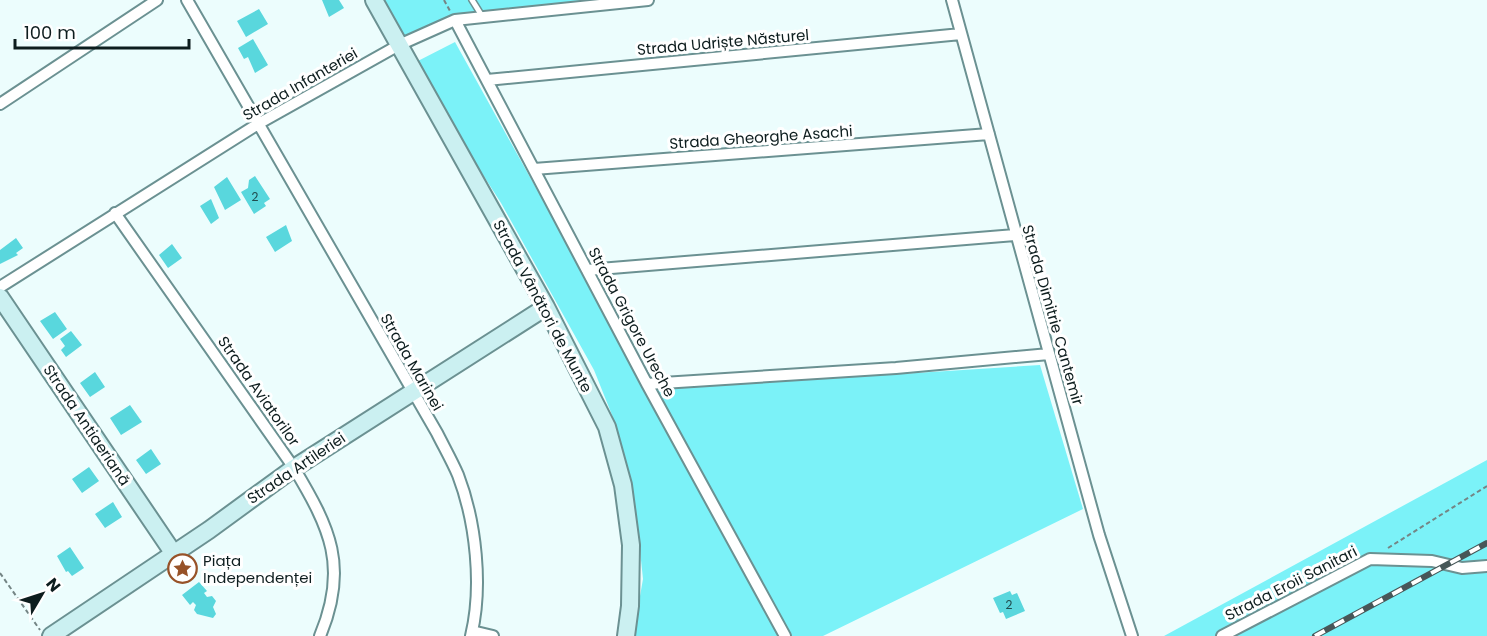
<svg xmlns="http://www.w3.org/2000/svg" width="1487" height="636" viewBox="0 0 1487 636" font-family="Poppins,sans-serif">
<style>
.green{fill:#7bf2f8}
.building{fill:#59d7dd}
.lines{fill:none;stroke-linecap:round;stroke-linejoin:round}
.lane-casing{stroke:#6b9192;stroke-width:8}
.street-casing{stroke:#6b9192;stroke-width:14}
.secondary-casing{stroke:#6b9192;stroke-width:20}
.path{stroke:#748585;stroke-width:2;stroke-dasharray:4.5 3;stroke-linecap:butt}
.lane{stroke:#fff;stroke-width:5}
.street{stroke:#fff;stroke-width:10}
.secondary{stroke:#cbf0f1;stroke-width:16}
.rail-casing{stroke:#475758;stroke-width:6}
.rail{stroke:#fff;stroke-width:4;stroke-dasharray:11;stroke-linecap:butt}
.labels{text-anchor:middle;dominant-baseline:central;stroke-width:6;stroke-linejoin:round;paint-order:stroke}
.number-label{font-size:12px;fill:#204c4e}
.street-label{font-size:15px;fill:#0d1d1e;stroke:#fff}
.poi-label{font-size:15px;fill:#0d1d1e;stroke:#fff;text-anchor:start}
</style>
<rect width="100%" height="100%" fill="#ecfdfd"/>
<path class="green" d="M375,0H586L588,4L449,16L397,40Z
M455,42L648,390L1040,365L1083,509L823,636H633L643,579L636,513L616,425L594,370L501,203L412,64Z
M1487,460V636H1164Z"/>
<path class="building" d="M322,0H339L344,8L329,17Z
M259,9L268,24L246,37L237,21Z
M253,39L268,65L255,73L248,57L244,59L238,48Z
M255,176L270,199L264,203L266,206L254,214L241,192L248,188L249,180Z
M227,177L241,200L225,210L214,187Z
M211,199L219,218L211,224L200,206Z
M286,225L292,241L275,252L266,237Z
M16,238L23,248L16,253L18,255L0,264V250Z
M172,244L182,258L168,268L159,255Z
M55,312L67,329L53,339L40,321Z
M71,331L82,345L66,357L61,350L65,346L60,339Z
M95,372L105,387L90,397L80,383Z
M130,405L142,422L121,435L110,418Z
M151,449L161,464L146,474L136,460Z
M89,467L99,481L82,493L72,479Z
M113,502L122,517L105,528L95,514Z
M70,547L84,568L72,576L68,571L66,572L57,556Z
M199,582L207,591L204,593L207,597L212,596L216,601L213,607L216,614L213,618L197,614L194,610L196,605L193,602L190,605L182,595Z
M1010,591L1012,595L1017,593L1025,611L1006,619L1003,612L1000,613L993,598Z"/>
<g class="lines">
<defs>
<path id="lane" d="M472,0L482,16"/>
<path id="street" d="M187,0L437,433C444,447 452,461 458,475C476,522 483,587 471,636
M952,0L1099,535L1132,636
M455,20L647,384L785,636
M487,80L961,34
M0,104L157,0
M534,169L989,134
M115,213L294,468C330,528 349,567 320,636
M587,270L1015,235
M0,287L258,124L399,45L455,20L648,0
M647,384L896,368L1049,354
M472,631L493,636
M1222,636L1370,559L1432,561L1462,568L1487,566"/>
<path id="secondary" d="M374,0L546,307L607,427L623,485L631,545L630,606L626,636
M0,297L174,554
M51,636L209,530L294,468L546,307"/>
</defs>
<use href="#lane" class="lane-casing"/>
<use href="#street" class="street-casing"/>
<use href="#secondary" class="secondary-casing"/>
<path class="path" d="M444,0L450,11
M1388,548L1487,486
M0,573L40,630"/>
<use href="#lane" class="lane"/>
<use href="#street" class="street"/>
<use href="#secondary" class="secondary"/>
<defs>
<path id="rail" d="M1315,636L1487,543"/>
</defs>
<use href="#rail" class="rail-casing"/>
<use href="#rail" class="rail"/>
</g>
<defs>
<symbol id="sight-ring" viewBox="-11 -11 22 22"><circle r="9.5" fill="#fff" stroke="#975228" stroke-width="1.5"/><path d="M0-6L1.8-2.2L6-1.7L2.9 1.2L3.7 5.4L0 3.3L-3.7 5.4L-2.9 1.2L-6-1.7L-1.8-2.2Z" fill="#975228"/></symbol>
</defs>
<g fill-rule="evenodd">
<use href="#sight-ring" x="166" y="552" width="33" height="33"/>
</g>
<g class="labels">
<g class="number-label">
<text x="255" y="196">2</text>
<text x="1009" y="604">2</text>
</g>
<g class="street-label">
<text transform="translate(723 42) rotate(-5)">Strada Udriște Năsturel</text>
<text transform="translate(300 84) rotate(-30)">Strada Infanteriei</text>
<text transform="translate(761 137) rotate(-4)">Strada Gheorghe Asachi</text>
<text transform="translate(543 306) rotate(62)">Strada Vânători de Munte</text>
<text transform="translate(1053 315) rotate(74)">Strada Dimitrie Cantemir</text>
<text transform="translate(632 322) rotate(62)">Strada Grigore Ureche</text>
<text transform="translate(412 362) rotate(60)">Strada Marinei</text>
<text transform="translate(259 391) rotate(55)">Strada Aviatorilor</text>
<text transform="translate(87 425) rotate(56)">Strada Antiaeriană</text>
<text transform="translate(296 468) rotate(-34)">Strada Artileriei</text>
<text transform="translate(1291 583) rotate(-27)">Strada Eroii Sanitari</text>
</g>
<g class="poi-label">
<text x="203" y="560">Piața<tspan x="203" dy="17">Independenței</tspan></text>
</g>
</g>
<g transform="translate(42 594) rotate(51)" stroke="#ffffff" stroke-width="4.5" paint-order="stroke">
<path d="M0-4.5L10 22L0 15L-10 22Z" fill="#0d1d1e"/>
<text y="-9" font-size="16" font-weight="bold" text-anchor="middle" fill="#0d1d1e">N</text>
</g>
<path d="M15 39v9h174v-9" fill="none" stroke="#0d1d1e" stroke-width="3"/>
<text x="24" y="39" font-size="18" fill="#0d1d1e" stroke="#ffffff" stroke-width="4.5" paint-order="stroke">100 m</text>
</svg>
